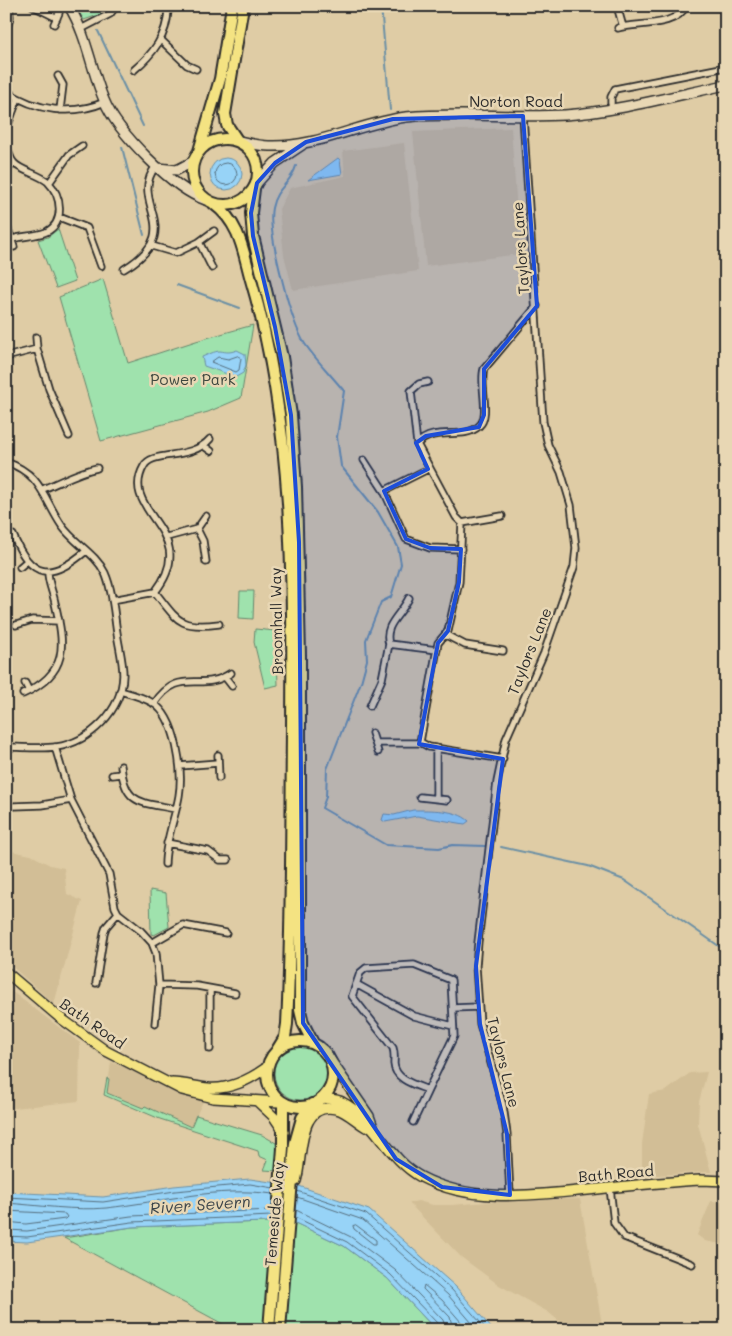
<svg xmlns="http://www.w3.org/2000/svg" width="732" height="1336" viewBox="0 0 732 1336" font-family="Mali,sans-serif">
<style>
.built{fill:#d2be96}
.green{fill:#9fe2ad;stroke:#65866c}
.water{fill:#97d3f7;stroke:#6c90a5}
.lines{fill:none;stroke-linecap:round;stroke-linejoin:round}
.shore{stroke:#566e7d;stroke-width:1}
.stream{stroke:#6c90a5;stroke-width:2}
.street-casing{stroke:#2b2b2b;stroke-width:9}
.secondary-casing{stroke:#2b2b2b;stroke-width:12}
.primary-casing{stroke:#2b2b2b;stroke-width:12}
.highway-casing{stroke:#2b2b2b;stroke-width:14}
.street{stroke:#e8d7b4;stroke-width:5.5}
.secondary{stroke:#e8d7b4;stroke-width:9}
.primary{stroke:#f4e382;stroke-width:9}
.highway{stroke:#f4e382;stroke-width:10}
.marked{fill:#1d4ed8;fill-opacity:0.2;stroke:#1d4ed8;stroke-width:4;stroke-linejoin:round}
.labels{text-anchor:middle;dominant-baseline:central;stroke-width:5;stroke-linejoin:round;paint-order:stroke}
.street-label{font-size:15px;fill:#2b2b2b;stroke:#e8d7b4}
.park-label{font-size:15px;fill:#3c463e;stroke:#e8d7b4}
.water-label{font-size:16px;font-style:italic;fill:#3b444a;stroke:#e8d7b4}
</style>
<rect width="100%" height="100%" fill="#dfcca5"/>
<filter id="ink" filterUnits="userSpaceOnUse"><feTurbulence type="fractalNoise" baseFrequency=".02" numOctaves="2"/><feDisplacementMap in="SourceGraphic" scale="10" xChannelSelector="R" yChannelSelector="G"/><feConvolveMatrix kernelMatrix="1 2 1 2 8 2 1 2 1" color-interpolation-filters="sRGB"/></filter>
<g filter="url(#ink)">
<path class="built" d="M511,128L520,254L426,266L413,132Z
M404,143L418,271L293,290L284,255L279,209L290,188L345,176L343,151Z
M6,850L31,855L50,865L64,868L67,894L82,901L54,1004L6,961Z
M11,991L80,1043L79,1101L15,1108L6,1107V1002Z
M111,1062L204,1099L191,1127L145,1106L144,1109L107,1093Z
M707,1072L699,1102L698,1124L711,1172L657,1175L648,1168L644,1169L642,1167V1144L649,1094L666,1091L690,1073Z
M523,1199H580L603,1330H570L548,1312L499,1285L461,1257L409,1203L418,1201L433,1205H452Z
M711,1201L726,1202V1245L705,1241L697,1235Z"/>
<path class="green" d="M75,6H101V14L84,20Z
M58,229L75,281L56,288L38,240L48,237Z
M103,279L128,363L196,341L253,325L241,398L208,412L101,441L59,297Z
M240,591H254L253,619L239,618Z
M255,629L276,631L278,685L265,688L254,642Z
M150,890L166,893L169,927L154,935L151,934Z
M274 1073a27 27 0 1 1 54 0a27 27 0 1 1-54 0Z
M107,1078L109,1079L107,1093L143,1108L145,1106L191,1127L196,1115L262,1135L276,1143L278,1171L264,1170L268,1160L259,1156L258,1151L160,1119L104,1095Z
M291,1221L344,1246L387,1278L436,1330H234L64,1238L132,1227Z"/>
<path class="water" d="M210 174a16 16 0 1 1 32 0a16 16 0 1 1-32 0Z
M338,158L340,160L342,174L308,180Z
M237,350L245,354L246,365L243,373L236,377L204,366L202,357C207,355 215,351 220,351C227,352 229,353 237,350Z
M413,810C430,810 456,809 469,821L465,824L417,816L385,822L382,820L384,814L394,815Z
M250,1179L299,1186L369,1210L456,1287L493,1330H436L387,1278L344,1246L291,1221L132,1227L27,1242L6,1241V1192L103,1197L174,1186Z"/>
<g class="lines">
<path class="shore" d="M215 174a11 11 0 1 1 22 0a11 11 0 1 1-22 0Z
M238,356L241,358L239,370L236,372L211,362L218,357L228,359Z
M297,1191L366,1214L452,1290L487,1330
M6,1197L103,1202L175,1191L250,1184L274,1188
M297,1197L363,1220L448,1295L478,1330
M6,1203C35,1205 78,1211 106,1208C161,1202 217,1186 273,1194
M296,1210L351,1237L395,1270L443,1320L446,1330
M6,1211L65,1214L67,1217L65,1219L26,1224L6,1222
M295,1217L347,1242L390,1274L438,1324L440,1330
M356,1225L376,1240V1244H373L354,1229L353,1226Z
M6,1230L27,1231L131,1216L272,1210
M6,1236L27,1237L132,1222L272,1216
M453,1330L450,1317L423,1289L424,1285L442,1300L468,1330"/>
<path class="stream" d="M381,6L390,110
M98,31L143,126
M122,147L144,235
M296,166C291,184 276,187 272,208C267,232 291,323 305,344C316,360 331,375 344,391L337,437L341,466L378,512L398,547L401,564L391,597L381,602L366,640L367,660L361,682L327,769L326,797L322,808L386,845L439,848L453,845L485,846
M177,285L240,308
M501,847L588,866L624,880L726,951"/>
<defs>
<path id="street" d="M33,6L57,18
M617,6L623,27
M168,10L177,6
M54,24L59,13
M618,28C638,22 675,28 686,6
M81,29L110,14L116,6
M6,31L10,17L9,6
M161,40L187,65L196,69
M134,70C153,54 167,36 168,10L165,6
M58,76L63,85L60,110
M6,91C36,111 72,116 105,102
M611,103V97L615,89L726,67
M6,130L18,98
M6,145C8,150 10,159 14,163C21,171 39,174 48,182C62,196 65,223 46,232C37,236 22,236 12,239
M6,170L14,163
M49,183L69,155L82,146
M59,217L87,228L101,266
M8,229L14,247
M199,242L212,268
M152,246L176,253L199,242L214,231
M124,269C189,230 127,203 156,166
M36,337L37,349
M6,357L37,349L49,389L69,436
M417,444L411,391L419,384L428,382
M204,446L211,451
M364,460L384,491L428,469
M6,462C42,474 43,498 62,526C74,543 96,554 105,573C113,591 114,614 117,633C119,647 123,661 123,675C122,711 90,742 56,747C40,749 22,747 6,747
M43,489C61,482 77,472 97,468
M384,491L406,539L430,548L461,549
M462,523L459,582L448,631L438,643L420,742L429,747L503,759
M462,523L456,517L417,444C435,425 463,441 479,426C491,416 479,384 484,369L537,306
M462,523L502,516
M197,529L206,516
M13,535C31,579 51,581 86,551
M167,537L197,529L203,541L206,562
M20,567L27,561
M155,592C178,621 179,629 219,624
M112,600L155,592C203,531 117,513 144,466C152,450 191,461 210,439
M16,625L32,620L59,621
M446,635L465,645L503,651
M389,644C383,625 401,615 409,598
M225,677L232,686
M25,683L29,691
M120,691C131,694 143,697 153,703C177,718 183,772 179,796C175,819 165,841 165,864
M23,694C69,673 65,646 55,603C53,592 48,583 48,572
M154,704C180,665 200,694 231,673
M370,706L382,679L389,644L437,650
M372,733L378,752
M376,743H421
M55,747L71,800L109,874L115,907L118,913L141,931L152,943L156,953L159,985L155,1024
M218,755L219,778
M121,766C125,806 142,802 176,809
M180,766L218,763
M112,775L122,774
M420,797L447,800
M436,798V748
M14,806L42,805L71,800
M167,843L208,851L220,860H228
M152,943L183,925L226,933
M414,965L451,980L454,1036L428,1090C416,1085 395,1080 394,1064C394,1058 395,1054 393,1048L352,996L360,973L366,968Z
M96,983L104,933L106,927L118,913
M356,984L414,1016L453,1026
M159,985L197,986L235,993
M210,990V1049
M453,1008L478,1007
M413,1122L428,1090
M610,1188L614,1223L624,1237L692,1264
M510,1195L507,1134L503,1106L480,1024L476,966L478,942L497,782L506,739L544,653L574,567L576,548L571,505L561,472L548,445L543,422L523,116"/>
<path id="secondary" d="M69,6C87,35 91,69 104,100C117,132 173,189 206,200
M239,141C249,143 259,146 269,146C316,148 360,123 406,117C459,112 512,118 565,115C619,111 673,96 726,85
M158,168L177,170L194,161
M257,183L275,163L302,145"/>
<path id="primary" d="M6,972L59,1017L106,1051L182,1090L213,1098L279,1102
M329,1058L369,1116L373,1127
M172,1083C184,1083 196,1087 208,1088C230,1090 249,1080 266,1068
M323,1098C329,1099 337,1099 342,1102C374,1118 388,1159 421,1177C472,1204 533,1195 588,1190C626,1186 663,1182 701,1180L726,1181
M257,1101L274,1117L284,1132
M296,1181C303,1159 297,1100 336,1109C345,1110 357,1122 366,1127"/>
<path id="highway" d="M192 172a33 33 0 1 1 66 0a33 33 0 1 1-66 0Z
M237,140L227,125L225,114L243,6
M199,151L220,79L232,6
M254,189L251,213L253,236L282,357L291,415L296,487L300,655V1010L303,1023L313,1043
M214,204C240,223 243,251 251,280C294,426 293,580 292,730C291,828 292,926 287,1024L285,1037L277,1050
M267 1074a33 33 0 1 1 66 0a33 33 0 1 1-66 0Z
M269,1330L283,1148V1103
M280,1330L295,1143L302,1118L312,1104"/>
</defs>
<use href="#street" class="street-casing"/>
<use href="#secondary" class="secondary-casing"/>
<use href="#primary" class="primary-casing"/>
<use href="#highway" class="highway-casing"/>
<use href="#street" class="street"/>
<use href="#secondary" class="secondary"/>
<use href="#primary" class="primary"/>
<use href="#highway" class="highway"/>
</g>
</g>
<path class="marked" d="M523,116L537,306L484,369V415L479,427L426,436L416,443L428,469L384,491L406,539L430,548L461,549L459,582L448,631L438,643L419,744L503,759L476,966L480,1024L507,1134L510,1195L442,1187L396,1159L303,1023L299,542L291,415L275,327L253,236L251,213L257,183L275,163L306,142L393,119Z"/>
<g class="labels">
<g class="street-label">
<text x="516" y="101">Norton Road</text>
<text transform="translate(520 248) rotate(-94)">Taylors Lane</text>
<text transform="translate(276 621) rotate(-91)">Broomhall Way</text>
<text transform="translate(529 651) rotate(-68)">Taylors Lane</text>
<text transform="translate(93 1023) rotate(35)">Bath Road</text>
<text transform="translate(504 1062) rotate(76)">Taylors Lane</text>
<text transform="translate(616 1173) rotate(-5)">Bath Road</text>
<text transform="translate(274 1214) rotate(-85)">Temeside Way</text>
</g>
<g class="park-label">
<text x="193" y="379">Power Park</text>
</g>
<g class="water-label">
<text transform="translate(200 1204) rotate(-4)">River Severn</text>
</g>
</g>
<rect width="732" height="1336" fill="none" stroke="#e8d7b4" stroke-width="25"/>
<rect x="12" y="12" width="707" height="1311" fill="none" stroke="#2b2b2b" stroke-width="2" filter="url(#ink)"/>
</svg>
